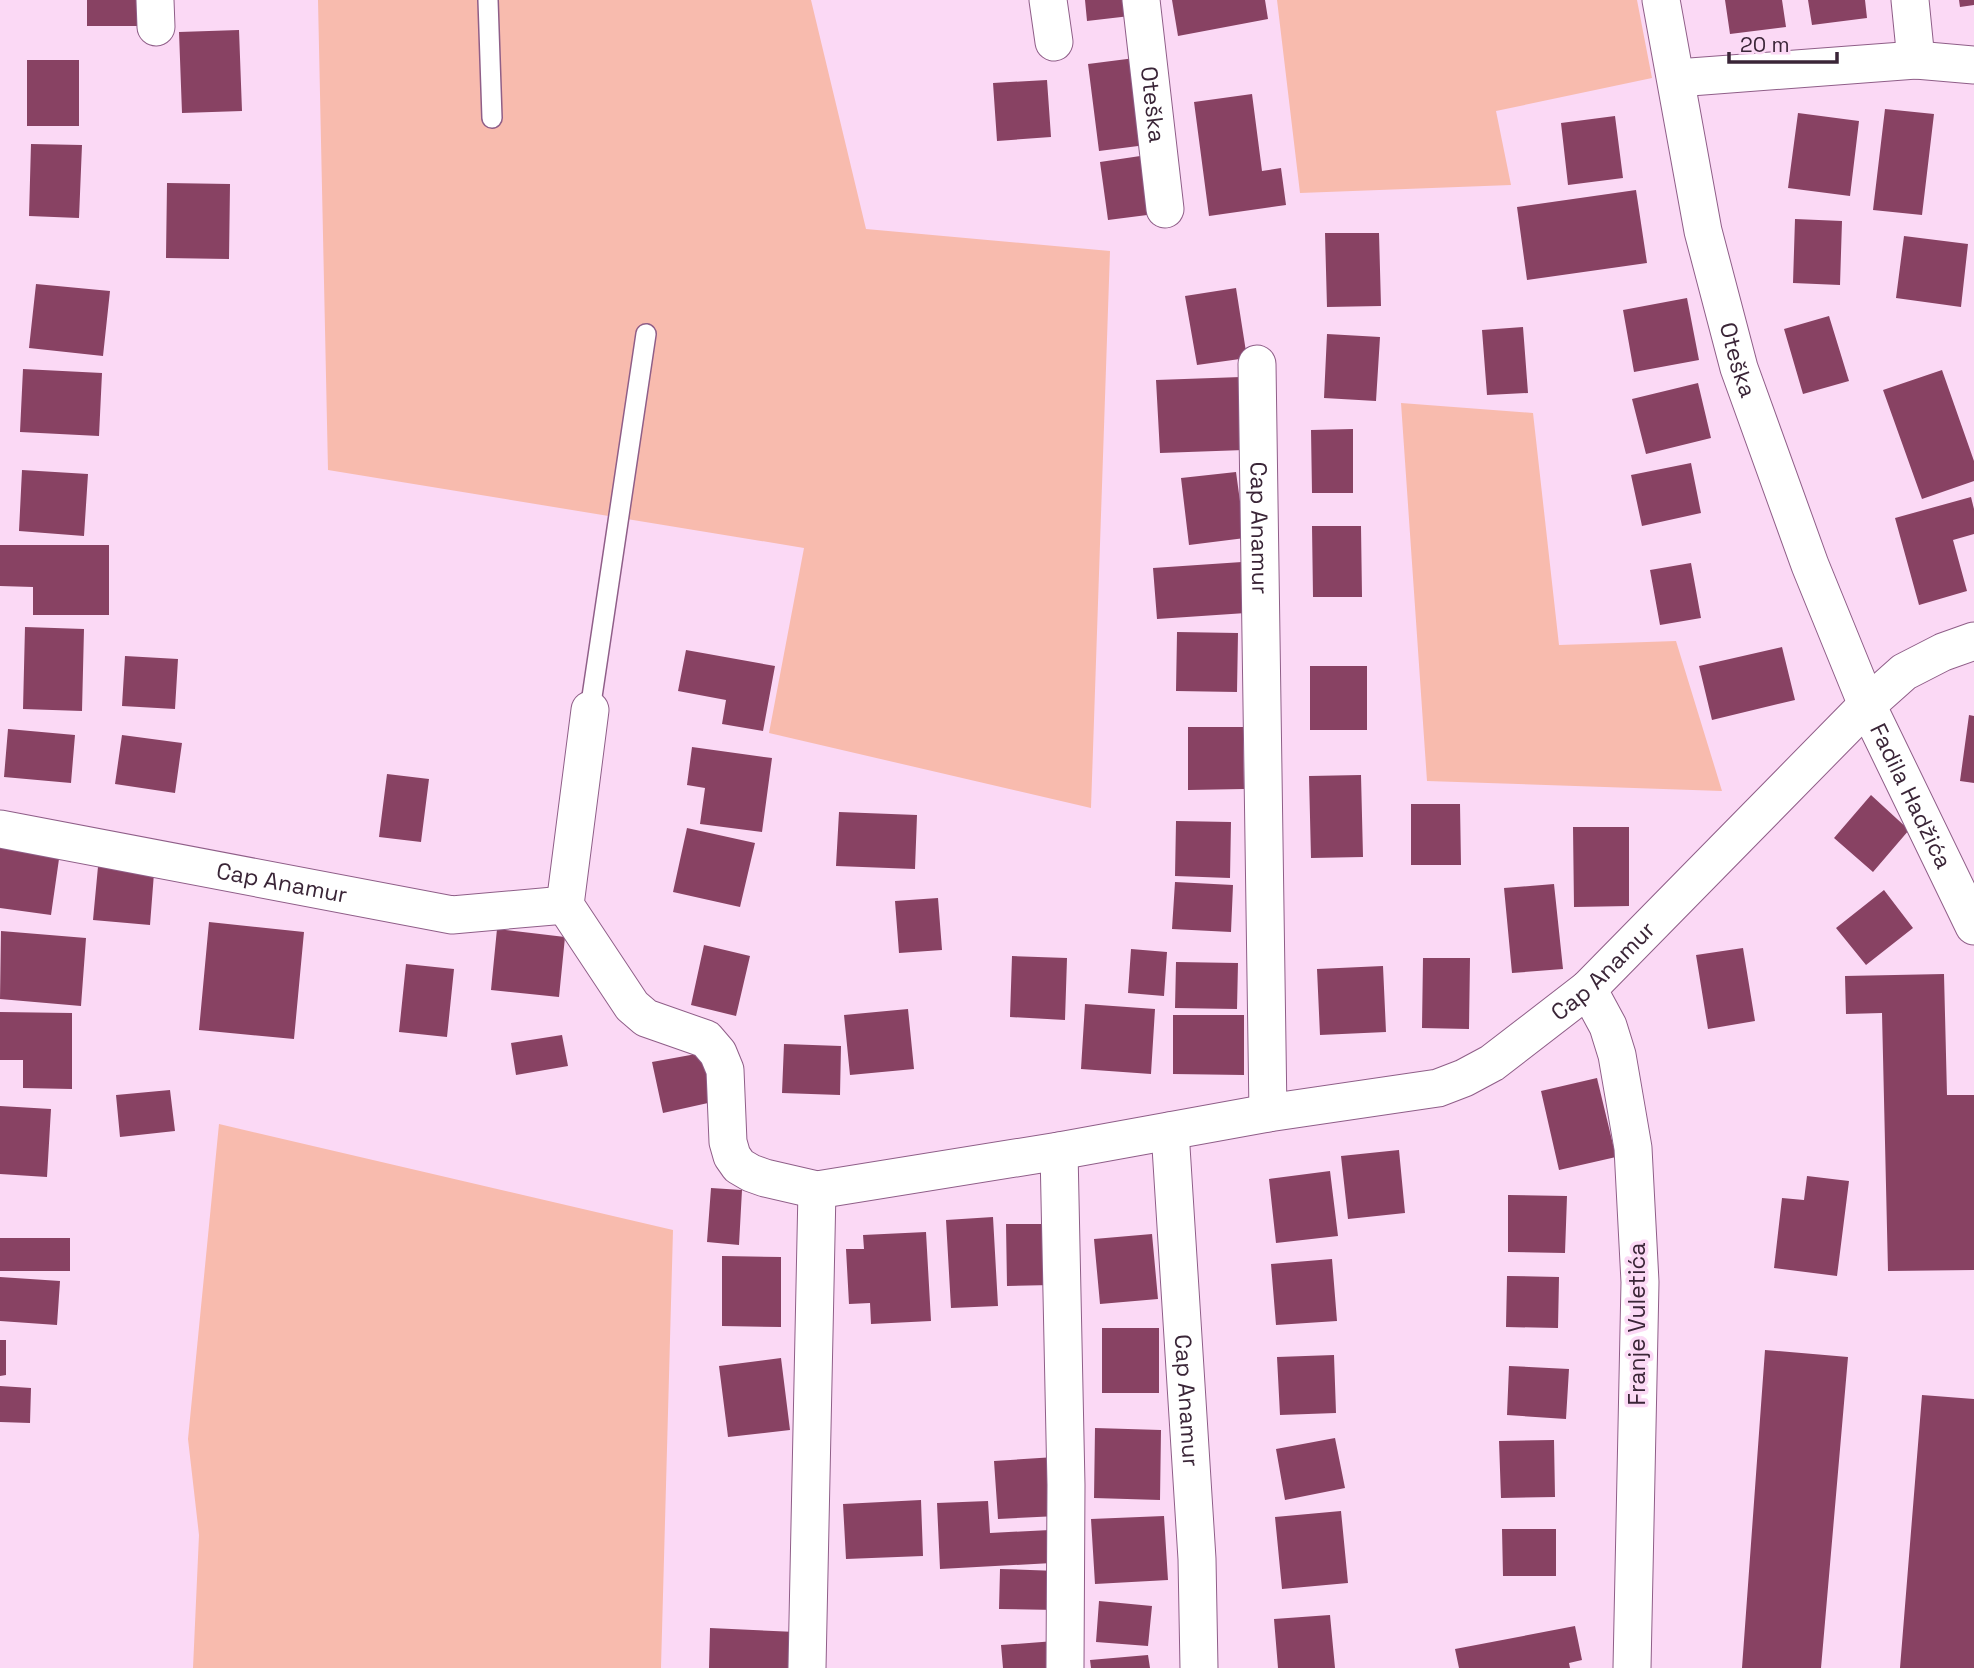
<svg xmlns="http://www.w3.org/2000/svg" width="1974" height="1668" viewBox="0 0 1974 1668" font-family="'Space Grotesk',sans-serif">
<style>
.green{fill:#f8bbae}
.building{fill:#884263}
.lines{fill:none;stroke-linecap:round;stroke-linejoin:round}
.lane-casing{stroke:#8f5e88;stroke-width:22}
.street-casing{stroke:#8f5e88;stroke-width:39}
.lane{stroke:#fff;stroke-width:19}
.street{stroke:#fff;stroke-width:37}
.labels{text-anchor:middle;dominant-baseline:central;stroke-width:7;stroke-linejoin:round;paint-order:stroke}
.street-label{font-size:23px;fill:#3a2537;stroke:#fbd9f5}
</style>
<rect width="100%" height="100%" fill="#fbd9f5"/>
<path class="green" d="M318,0H811L866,229L1110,251L1091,808L769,733L804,548L328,470Z
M1277,0H1637L1652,78L1496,111L1511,185L1300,193Z
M1401,403L1533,413L1559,645L1676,641L1722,791L1427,781Z
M219,1124L673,1230L661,1668H193L199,1535L188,1439Z"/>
<path class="building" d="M87,0H141V26H87Z
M1085,0H1128L1130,16L1087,21Z
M1172,0H1265L1268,19L1178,36Z
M1725,0H1782L1786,27L1730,34Z
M1808,0H1865L1867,18L1812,25Z
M1959,0H1974V5L1960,7Z
M239,30L242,111L182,113L179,32Z
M1135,58L1146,145L1099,151L1088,64Z
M27,60H79V126H27Z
M1047,80L1051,137L997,141L993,83Z
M1252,94L1262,171L1281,168L1286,205L1209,216L1194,102Z
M1885,109L1934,114L1922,215L1873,210Z
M1798,113L1859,121L1850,196L1788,188Z
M1615,116L1623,178L1568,185L1561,123Z
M31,144L82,145L79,218L29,216Z
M1147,155L1155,214L1108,220L1100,162Z
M167,183L230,184L229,259L166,258Z
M1636,190L1647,263L1527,280L1517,207Z
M1795,219L1842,221L1840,285L1793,283Z
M1325,233H1379L1381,306L1327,307Z
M1904,236L1968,244L1961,307L1896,298Z
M36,284L110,291L103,356L29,348Z
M1236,288L1247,358L1197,365L1185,296Z
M1687,298L1699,360L1634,372L1623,310Z
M1829,316L1849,381L1803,394L1784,329Z
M1523,327L1528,393L1487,395L1482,330Z
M1327,334L1380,337L1376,401L1324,398Z
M23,369L102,373L99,436L20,432Z
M1942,370L1974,461V481L1922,499L1883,390Z
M1241,377L1244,450L1160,453L1156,380Z
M1698,383L1711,438L1646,454L1632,399Z
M1353,429V493H1312L1311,430Z
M1691,463L1701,513L1642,526L1631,475Z
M22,470L88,474L84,536L19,531Z
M1236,472L1245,538L1189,545L1181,478Z
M1971,497L1974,509V534L1953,540L1967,591L1919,605L1895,518Z
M1312,526H1361L1362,597H1313Z
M0,545H109V615H33V587L0,586Z
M1242,562L1246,613L1157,619L1153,568Z
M1691,563L1701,618L1660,625L1650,570Z
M25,627L84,629L82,711L23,709Z
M1177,632L1238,633L1237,692L1176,691Z
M1782,647L1795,700L1712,720L1699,666Z
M686,650L775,666L763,731L722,724L726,700L678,691Z
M125,656L178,659L175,709L122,706Z
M1310,666H1367V730H1310Z
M1969,715L1974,716V783L1960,781Z
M1188,727H1243L1244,789L1188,790Z
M8,729L75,735L71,783L4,777Z
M122,735L182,743L175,793L115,784Z
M692,747L772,758L762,832L700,824L705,788L687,785Z
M387,774L429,779L421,842L379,837Z
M1361,775L1363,857L1311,858L1309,776Z
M1871,795L1909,830L1873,872L1834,838Z
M1411,804H1460L1461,865H1411Z
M839,812L917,815L915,869L836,866Z
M1176,821L1231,822L1230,878L1175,876Z
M1573,827H1629V906L1574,907Z
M687,828L755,843L740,907L673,892Z
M0,836L61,845L51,915L0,908Z
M99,856L155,860L150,925L93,920Z
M1175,882L1233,885L1231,932L1172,929Z
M1554,884L1563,969L1512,973L1504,888Z
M1884,890L1913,928L1866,965L1836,928Z
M938,898L942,950L899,953L895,901Z
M209,922L304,932L294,1039L199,1030Z
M497,929L565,937L559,997L491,990Z
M1,931L86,938L81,1006L0,999Z
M704,945L750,956L736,1016L691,1005Z
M1743,948L1755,1021L1708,1029L1696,955Z
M1131,949L1167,952L1164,996L1128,993Z
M1012,956L1067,958L1065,1020L1010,1017Z
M1423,958H1470L1469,1029L1422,1028Z
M1176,962L1238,963L1237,1009L1175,1008Z
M406,964L454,969L447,1037L399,1032Z
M1383,966L1386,1032L1320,1035L1317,969Z
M1944,974L1947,1095H1974V1270L1888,1271L1882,1013L1846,1014L1845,976Z
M1085,1004L1155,1009L1151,1074L1081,1069Z
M908,1009L914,1069L850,1075L844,1015Z
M0,1012L72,1013V1089L23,1088V1060H0Z
M1173,1015H1244V1075L1173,1074Z
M562,1035L568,1066L516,1075L511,1043Z
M784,1044L841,1046L840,1095L782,1093Z
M707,1052L717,1101L663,1113L652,1062Z
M1597,1078L1616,1157L1559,1170L1541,1091Z
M170,1090L175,1131L120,1137L116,1095Z
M0,1106L51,1109L47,1177L0,1174Z
M1399,1150L1405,1213L1348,1219L1341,1156Z
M1330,1171L1338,1236L1276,1243L1269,1179Z
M1807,1176L1849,1181L1837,1276L1774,1268L1782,1198L1804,1200Z
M711,1188L742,1190L739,1245L707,1242Z
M1508,1195L1567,1196L1565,1253L1508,1252Z
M993,1217L998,1306L951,1308L946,1220Z
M1006,1224H1051L1052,1285L1007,1286Z
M926,1232L931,1321L871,1324L870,1303L849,1304L846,1249H864L863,1235Z
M1152,1234L1158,1299L1100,1304L1094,1239Z
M0,1238H70V1271H0Z
M722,1256L781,1257V1327L722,1326Z
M1332,1259L1337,1321L1276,1325L1271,1264Z
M1507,1276L1559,1277L1558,1328L1506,1327Z
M0,1277L60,1281L57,1325L0,1321Z
M1102,1328H1159V1393H1102Z
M0,1340H6V1375L0,1376Z
M1765,1350L1848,1357L1821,1668H1742Z
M1334,1355L1336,1413L1280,1415L1277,1357Z
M781,1358L790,1430L728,1437L719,1366Z
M1509,1366L1569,1369L1566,1419L1507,1415Z
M0,1386L31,1388L30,1423L0,1422Z
M1922,1395L1974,1399V1668H1900Z
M1095,1428L1161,1430L1160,1500L1094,1498Z
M1335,1438L1345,1488L1285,1500L1276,1449Z
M1554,1440L1555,1497L1501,1498L1499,1441Z
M1055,1457L1058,1516L998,1519L994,1461Z
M921,1500L923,1556L846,1559L843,1504Z
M988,1501L990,1533L1050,1530L1052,1563L940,1569L937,1503Z
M1341,1511L1348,1583L1282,1589L1275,1517Z
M1164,1516L1168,1580L1095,1584L1091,1519Z
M1502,1529H1556V1576H1503Z
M1000,1569L1058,1571L1057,1610L999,1609Z
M1099,1601L1152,1606L1148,1646L1096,1642Z
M1330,1615L1335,1668H1278L1274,1619Z
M1575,1626L1582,1660L1569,1663L1570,1668H1459L1455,1649Z
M710,1628L796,1632L795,1668H709Z
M1055,1641L1056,1668H1003L1001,1645Z
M1148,1655L1150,1668H1091L1090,1660Z"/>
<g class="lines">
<defs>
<path id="lane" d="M488,0L492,118
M590,710L646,334"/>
<g id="street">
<path d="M155,0L156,27"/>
<path d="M1048,0L1054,42"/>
<path id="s1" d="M1141,0L1165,209"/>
<path id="s2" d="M1661,0L1703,231L1739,368L1810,565L1867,705L1974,926"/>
<path d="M1910,0L1916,60"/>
<path d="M1677,78L1916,60L1974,65"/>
<path id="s3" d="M1257,364L1268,1113"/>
<path id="s4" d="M590,710L565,905L632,1006L646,1018L706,1039L718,1053L725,1070L728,1142L732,1156L739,1166L751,1173L765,1178L817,1190L1059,1151L1268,1113L1438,1088L1464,1078L1492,1063L1588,989L1867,705L1904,672L1943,652L1974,641"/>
<path id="s5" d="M0,829L452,915L565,905"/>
<path d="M1588,989L1608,1026L1617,1055L1633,1148L1640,1282L1632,1668"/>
<path id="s6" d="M1170,1131L1197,1559L1199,1668"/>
<path d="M1059,1151L1066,1485L1065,1668"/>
<path d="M807,1668L817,1190"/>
</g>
</defs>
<use href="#lane" class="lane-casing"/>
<use href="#street" class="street-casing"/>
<use href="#lane" class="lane"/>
<use href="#street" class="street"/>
</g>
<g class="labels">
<g class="street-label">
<text stroke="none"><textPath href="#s1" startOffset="105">Oteška</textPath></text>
<text stroke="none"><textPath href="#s2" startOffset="368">Oteška</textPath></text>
<text stroke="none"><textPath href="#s3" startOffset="164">Cap Anamur</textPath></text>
<text stroke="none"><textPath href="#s2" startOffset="838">Fadila Hadžića</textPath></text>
<text stroke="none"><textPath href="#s5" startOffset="287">Cap Anamur</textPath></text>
<text stroke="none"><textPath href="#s4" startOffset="1451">Cap Anamur</textPath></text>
<text transform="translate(1637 1324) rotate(-90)">Franje Vuletića</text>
<text stroke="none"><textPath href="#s6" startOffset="270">Cap Anamur</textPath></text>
</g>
</g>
<path d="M1729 52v10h108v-10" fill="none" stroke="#3a2537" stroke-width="3.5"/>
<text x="1740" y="52" font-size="21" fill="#3a2537" stroke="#fbd9f5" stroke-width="5" paint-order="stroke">20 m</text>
</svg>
